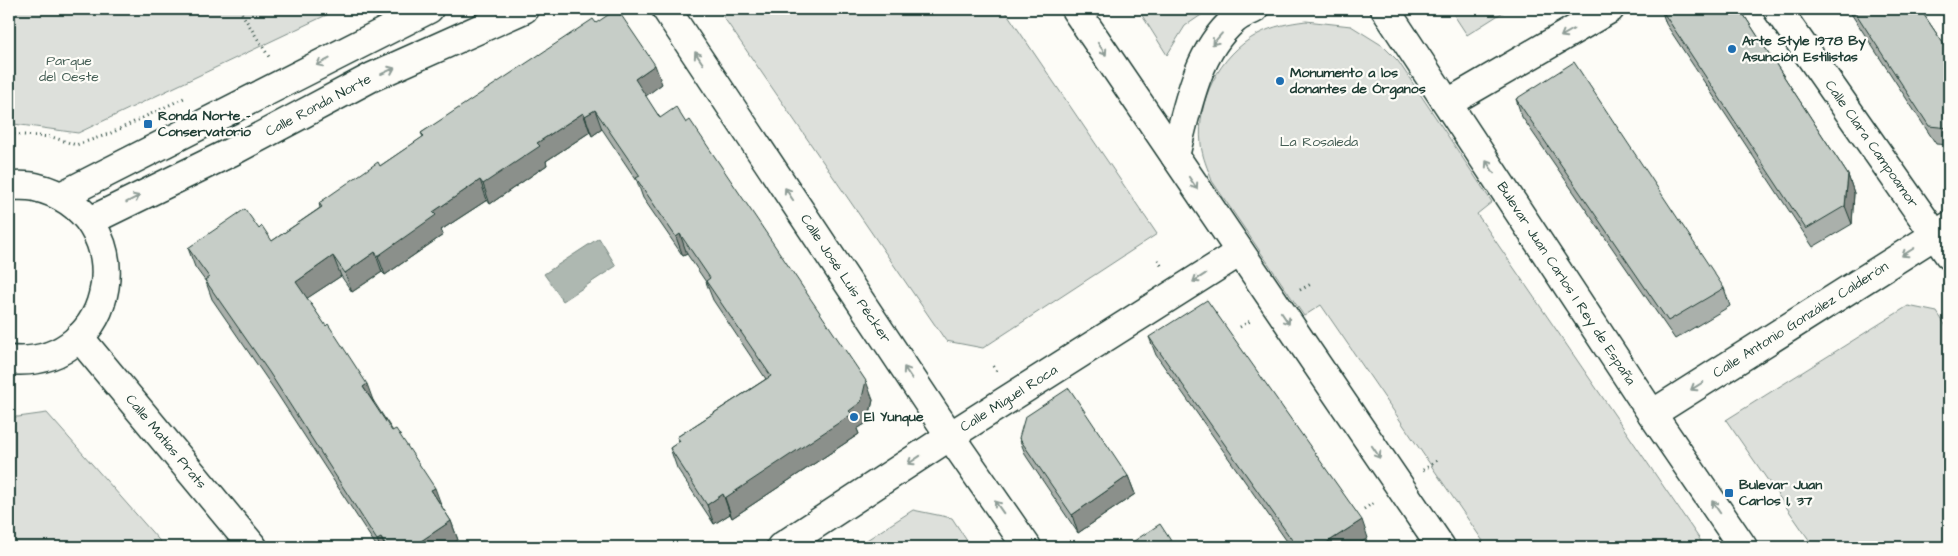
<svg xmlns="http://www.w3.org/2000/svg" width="1958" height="556" viewBox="0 0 1958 556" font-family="'Architects Daughter',sans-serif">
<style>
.green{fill:#dde0db;stroke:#7e8e88}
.water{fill:#aeb8b1;stroke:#75877f}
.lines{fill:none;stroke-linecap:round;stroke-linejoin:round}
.minor-casing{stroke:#1f3d34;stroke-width:31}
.tertiary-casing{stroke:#1f3d34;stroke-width:31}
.path{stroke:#1f3d34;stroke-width:3;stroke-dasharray:1 4;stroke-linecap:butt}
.minor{stroke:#fdfcf7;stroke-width:28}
.tertiary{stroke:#fdfcf7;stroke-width:28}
.wall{fill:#aab0ab;stroke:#1f3d34}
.shaded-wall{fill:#8b908b;stroke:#1f3d34}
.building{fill:#c6cdc7;stroke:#1f3d34}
.oneway{stroke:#8e9c96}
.poi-dot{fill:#1f6fb2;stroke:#fdfcf7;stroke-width:2}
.labels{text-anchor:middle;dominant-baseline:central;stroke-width:4.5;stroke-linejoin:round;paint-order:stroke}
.poi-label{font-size:14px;font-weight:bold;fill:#1f3d34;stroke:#fdfcf7;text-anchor:start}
.park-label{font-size:14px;fill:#455e55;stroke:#fdfcf7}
.street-label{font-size:14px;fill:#1f3d34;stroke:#fdfcf7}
</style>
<rect width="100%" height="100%" fill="#fdfcf7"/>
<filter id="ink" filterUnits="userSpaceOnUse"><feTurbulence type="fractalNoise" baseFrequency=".02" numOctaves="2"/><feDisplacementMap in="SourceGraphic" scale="10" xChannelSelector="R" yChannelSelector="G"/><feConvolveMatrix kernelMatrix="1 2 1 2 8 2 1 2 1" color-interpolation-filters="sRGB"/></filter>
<g filter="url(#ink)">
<path class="green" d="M9,9H339L78,133L14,124L9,125Z
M718,9H1004L1157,234L983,348L946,341Z
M1138,9H1210L1185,26L1167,55Z
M1450,9H1508L1467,35Z
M1306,21L1351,26L1383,46L1398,61L1492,202L1477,214L1705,547H1487L1321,305L1304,316L1212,181C1208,169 1202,157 1201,144C1196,101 1219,55 1258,34C1273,26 1290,23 1306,21Z
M1908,306L1937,312L1949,331V547H1814L1726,420Z
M47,413L165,547H9V416L18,417Z
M913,510L952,518L971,547H856Z"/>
<path class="water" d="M599,238L616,266L563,301L544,274Z"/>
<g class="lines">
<defs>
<g id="minor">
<path id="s1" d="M666,9L950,436L1027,547"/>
<path d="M1075,9L1441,547"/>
<path id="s2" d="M1385,9L1652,414L1743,547"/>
<path id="s3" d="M1777,9L1949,255"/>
<path d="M1448,103L1610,9"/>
<path d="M1175,156C1187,109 1196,53 1234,20C1239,15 1248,12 1254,9"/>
<path id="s4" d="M79,337L253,547"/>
<path id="s5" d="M1652,414L1949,226"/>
<path id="s6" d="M781,547L950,436L1240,252"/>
</g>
<g id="tertiary">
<path d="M9,186C17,186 27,185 35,187C145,213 119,371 9,360"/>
<path d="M61,196L429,9"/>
<path id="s7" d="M90,221L231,152L372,77L524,9"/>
</g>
</defs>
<use href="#minor" class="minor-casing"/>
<use href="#tertiary" class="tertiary-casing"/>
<path class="path" d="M239,9L269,57
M9,134L52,137L76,145L109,134L184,98
M1158,260L1162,267
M1300,290L1313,283
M1240,327L1252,320
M993,366L998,373
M1423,470L1438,460
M1364,509L1376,501"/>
<use href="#minor" class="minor"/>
<use href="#tertiary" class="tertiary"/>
</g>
<path class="wall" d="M1661,9H1740L1848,175L1854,193L1852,224L1813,247L1666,24Z
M1848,9H1920L1949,52V145L1936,144Z
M596,23L662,84L645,96L660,118L873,400L868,422L857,429L859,434L732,518L730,514L714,524L677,468L670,448L679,442L677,437L766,379L713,300L706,282L687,254L683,256L643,198L637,181L602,129L592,136L590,132L546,161L547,165L490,204L487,200L441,230L443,235L385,275L382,272L352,292L341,276L307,298L451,521L458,540L448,547H377L276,392L212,299L206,282L195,267L188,248L259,229L272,241L320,208L319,203L380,166L423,137L421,133Z
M1516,99L1724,288L1730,306L1675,339L1522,117Z
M1149,337L1368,538L1354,547H1291L1156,355Z
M1019,438L1128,476L1135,494L1078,533L1026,456Z"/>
<path class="shaded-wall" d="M655,65L662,84L642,99L635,79Z
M595,110L602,129L592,136L585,116Z
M583,113L590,132L546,161L547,165L490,204L483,184L537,143Z
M1848,175L1854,193L1852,224L1845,206Z
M480,180L487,200L441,230L443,235L385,275L378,256L433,212Z
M680,234L687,254L683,256L676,237Z
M375,252L382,272L352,292L345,273Z
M333,256L341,276L303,301L296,282Z
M866,381L873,400L868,422L857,429L859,434L732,518L725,498L849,411Z
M367,384L374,403L363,387Z
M1128,476L1135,494L1078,533L1072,515Z
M435,488L442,507L431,490Z
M723,494L730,514L714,524L707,505Z
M1362,520L1368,538L1354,547H1320Z
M451,521L458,540L448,547H412Z
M381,538L385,547H380L377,540Z"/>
<path class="building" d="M617,9L655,65L635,79L660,118L676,107L686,123L690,120L866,381L861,402L849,411L852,414L725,498L723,494L707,505L670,448L680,441L677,437L771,376L706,281L710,278L680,234L676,237L636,178L640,176L595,110L585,116L583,113L537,143L540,146L483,184L480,180L433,212L436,215L378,256L375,252L345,273L333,256L296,282L326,326L328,324L367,384L363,387L392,431L396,429L435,488L431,490L451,521L412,547H387L381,538L377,540L269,372L205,280L209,277L188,248L245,209L259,229L262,226L272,241L322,207L319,203L378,162L380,166L424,136L421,133L593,19L596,23Z
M1661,9H1740L1848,175L1845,206L1806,229Z
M1853,9H1920L1949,52V128L1929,126Z
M1574,62L1724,288L1668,321L1516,99Z
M1207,300L1362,520L1320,547H1297L1149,337Z
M1069,388L1128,476L1072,515L1019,438L1025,417Z
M1160,524L1175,547H1125Z"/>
<defs><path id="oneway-shaft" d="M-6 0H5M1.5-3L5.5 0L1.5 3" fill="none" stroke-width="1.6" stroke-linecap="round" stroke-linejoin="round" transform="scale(1.25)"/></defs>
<g class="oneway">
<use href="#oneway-shaft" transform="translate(1567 33) rotate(150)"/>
<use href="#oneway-shaft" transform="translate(1217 39) rotate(131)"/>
<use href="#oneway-shaft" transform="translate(1102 49) rotate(56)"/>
<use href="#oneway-shaft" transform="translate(699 58) rotate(-124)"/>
<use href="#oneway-shaft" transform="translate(323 62) rotate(153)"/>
<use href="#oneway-shaft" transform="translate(388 71) rotate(-24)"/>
<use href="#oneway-shaft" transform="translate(1490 167) rotate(-123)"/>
<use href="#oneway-shaft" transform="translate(1193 183) rotate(56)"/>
<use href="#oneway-shaft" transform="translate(789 194) rotate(-124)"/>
<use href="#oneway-shaft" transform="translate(133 199) rotate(-27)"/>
<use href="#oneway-shaft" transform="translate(1908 252) rotate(148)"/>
<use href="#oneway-shaft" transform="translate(1199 278) rotate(147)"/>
<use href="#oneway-shaft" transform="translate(1285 318) rotate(56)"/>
<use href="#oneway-shaft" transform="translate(908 373) rotate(-124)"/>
<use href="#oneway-shaft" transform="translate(1697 386) rotate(148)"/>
<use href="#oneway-shaft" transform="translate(1376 452) rotate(56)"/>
<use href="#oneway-shaft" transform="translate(914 460) rotate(146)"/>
<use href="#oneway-shaft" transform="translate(999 507) rotate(-125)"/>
<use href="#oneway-shaft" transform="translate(1716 507) rotate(-124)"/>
</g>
</g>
<g class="poi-dot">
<circle cx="1732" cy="49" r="5"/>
<circle cx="1280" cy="81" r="5"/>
<rect x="143" y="119" width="10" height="10" rx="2.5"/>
<circle cx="854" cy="417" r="5"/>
<rect x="1724" y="488" width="10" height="10" rx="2.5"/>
</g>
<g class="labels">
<g class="poi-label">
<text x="1742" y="41">Arte Style 1978 By<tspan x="1742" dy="16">Asunción Estilistas</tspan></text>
<text x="1290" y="73">Monumento a los<tspan x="1290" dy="16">donantes de Órganos</tspan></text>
<text x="158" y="116">Ronda Norte -<tspan x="158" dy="16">Conservatorio</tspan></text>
<text x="864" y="417">El Yunque</text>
<text x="1739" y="485">Bulevar Juan<tspan x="1739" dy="16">Carlos I, 37</tspan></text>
</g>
<g class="park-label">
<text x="69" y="61">Parque<tspan x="69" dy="16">del Oeste</tspan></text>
<text x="1319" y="142">La Rosaleda</text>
</g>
<g class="street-label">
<text stroke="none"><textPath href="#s7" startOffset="256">Calle Ronda Norte</textPath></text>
<text stroke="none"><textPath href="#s3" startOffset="165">Calle Clara Campoamor</textPath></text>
<text stroke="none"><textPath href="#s1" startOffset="324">Calle José Luis Pécker</textPath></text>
<text stroke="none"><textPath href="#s2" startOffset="329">Bulevar Juan Carlos I Rey de España</textPath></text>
<text stroke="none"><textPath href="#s5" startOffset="176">Calle Antonio González Calderón</textPath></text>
<text stroke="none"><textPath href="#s6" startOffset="272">Calle Miguel Roca</textPath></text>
<text stroke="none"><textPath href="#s4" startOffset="136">Calle Matías Prats</textPath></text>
</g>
</g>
<rect width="1958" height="556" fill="none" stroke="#fdfcf7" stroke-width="30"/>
<rect x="15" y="15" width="1928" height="526" fill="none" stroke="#1f3d34" stroke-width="2" filter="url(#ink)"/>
</svg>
